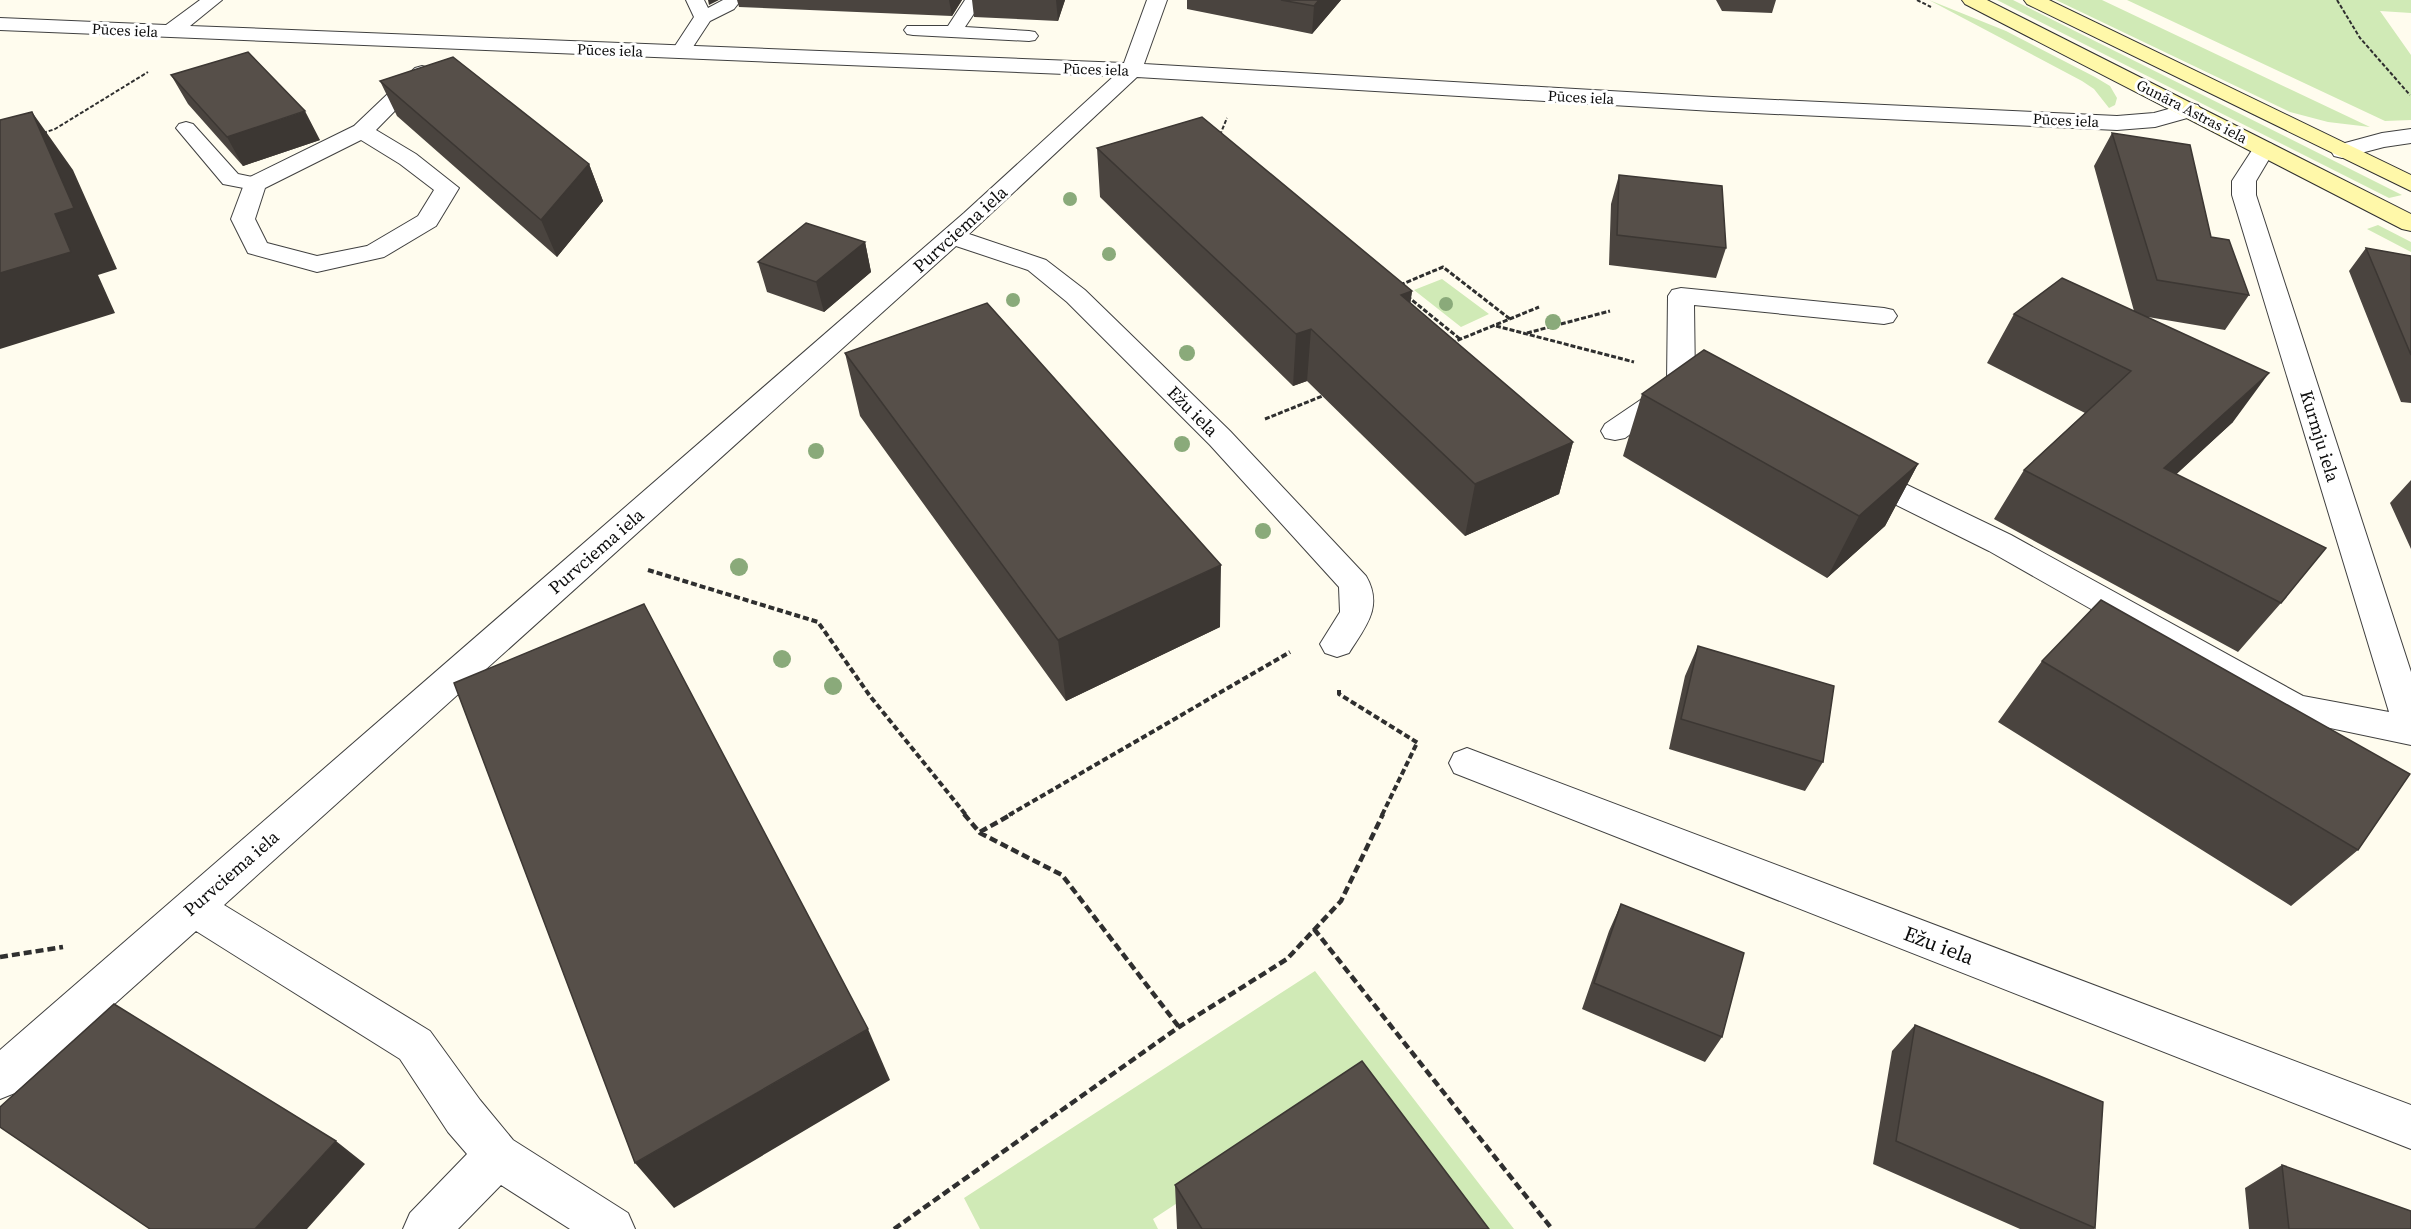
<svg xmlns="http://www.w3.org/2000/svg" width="2411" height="1229" viewBox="0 0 2411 1229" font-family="'Source Serif 4',serif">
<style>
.green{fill:#d0eab6}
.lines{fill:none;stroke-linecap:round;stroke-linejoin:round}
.service-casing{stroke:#404040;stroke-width:2}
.minor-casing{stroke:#404040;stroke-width:2}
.secondary-casing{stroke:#2f2f2f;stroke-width:2}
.path-far3{stroke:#2f2f2f;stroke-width:2;stroke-dasharray:4 2;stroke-linecap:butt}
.path-far2{stroke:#2f2f2f;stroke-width:3;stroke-dasharray:5 2;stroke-linecap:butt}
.path-far1{stroke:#2f2f2f;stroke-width:4;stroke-dasharray:6 3;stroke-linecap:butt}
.path{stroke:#2f2f2f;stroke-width:4.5;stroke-dasharray:8 4;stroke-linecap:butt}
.service{fill:#fff;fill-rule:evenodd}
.minor{fill:#fff;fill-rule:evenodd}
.secondary{fill:#fff8a9;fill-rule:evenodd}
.tree{fill:#8aaa7a}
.wall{fill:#4a443f}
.shaded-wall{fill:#3c3733}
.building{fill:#564f49;stroke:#3c3733;stroke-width:1.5}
.labels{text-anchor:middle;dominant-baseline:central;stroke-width:6;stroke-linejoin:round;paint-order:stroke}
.far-street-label{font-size:15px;fill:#0d0d0d;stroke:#fff}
.street-label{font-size:18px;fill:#0d0d0d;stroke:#fff}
.near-street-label{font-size:21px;fill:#0d0d0d;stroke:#fff}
</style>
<rect width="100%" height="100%" fill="#fffcee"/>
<path class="green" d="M1929,0L2006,31L2095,77L2110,86L2117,98L2115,105L2109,108L2094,89L2082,81Z
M1997,0H2013L2402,195L2389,198Z
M2056,0H2102L2370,127L2328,122L2290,112Z
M2127,0H2411V13L2380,11L2411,55V120L2385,121Z
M2378,225L2411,242V252L2367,229Z
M1442,279L1489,314L1461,327L1414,290Z
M1315,971L1514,1229H1459L1351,1089L1153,1219L1158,1229H980L964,1198Z"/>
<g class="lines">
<defs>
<path id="service" d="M686,0H704L708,8L723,0H741L734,9L710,21L687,56H673L671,52L694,17Z
M965,0H983L965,27L1029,31L1035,32L1038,36L1035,40L1029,41L913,35L907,34L904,30L907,26H948Z
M186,122L193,124L238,174L262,179L265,184L262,189L254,190L223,184L176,128L179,124Z"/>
<path id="minor" d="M200,0H222L190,26L1124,63L1147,0H1167L1144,64L1713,97L2117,116L2154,113L2190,103L2198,105L2201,110L2198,115L2155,127L2117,130L1713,111L1137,77L969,234L1046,260L1085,290L1230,431L1366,576C1384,607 1365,627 1349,653L1337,657L1325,653L1320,644L1340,612L1339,587L1210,445L1067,302L1028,270L956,246L224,905L430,1031L480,1100L513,1140L628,1213L635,1229H570L501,1185L458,1229H403L410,1213L467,1154L448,1132L400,1059L196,931L15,1093L0,1099V1050L964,213L1114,76L0,30V18L166,25Z
M422,66L429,68L432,72L429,76L376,130L416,154L459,188L436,226L384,257L317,272L248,253L231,219L246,179L354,126L415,68ZM361,140L400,164L434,190L418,216L367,246L317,256L267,243L255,219L265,188Z
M2411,129V143L2384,147L2342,158L2334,156L2331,151L2334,146L2382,133Z
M2264,142L2272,144L2275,149L2256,181V195L2411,672V745L2283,718L1989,551L1850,482L1846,475L1850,468L1861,465L1872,468L2011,535L2303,696L2389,712L2232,195V181L2256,144Z
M1681,288L1884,308L1893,310L1897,316L1893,322L1884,324L1694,305L1695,380L1715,390L1719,396L1715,402L1705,405L1682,396L1625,438L1615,440L1605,438L1601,431L1605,424L1667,382L1668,296L1672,290Z
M1467,748L2411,1105V1149L1454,773L1449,763L1454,753Z"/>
<path id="secondary" d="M1962,0H1987L2411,214V231L2402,229L1965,4Z
M2024,0H2049L2411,175V191L2027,4Z"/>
</defs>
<use href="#service" class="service-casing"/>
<use href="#minor" class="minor-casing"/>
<use href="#secondary" class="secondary-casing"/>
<path class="path-far3" d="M1917,0L1931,7
M2337,0L2360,38L2410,95
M43,133L55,129L148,72
M1220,135L1227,118"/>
<path class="path-far2" d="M1400,285L1443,267L1510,319
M1407,296L1460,339
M1496,326L1634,362
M1527,333L1610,311
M1451,343L1539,307
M1265,419L1325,395"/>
<path class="path-far1" d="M648,570L818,622L870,696L966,815
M1339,690V694L1418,743
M1009,815L1290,652
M1382,815L1417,743"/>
<path class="path" d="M964,814L980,833L1062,875L1179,1027
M980,832L1012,814
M1314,929L1552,1229
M0,957L63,947
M894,1229L1179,1027L1287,959L1341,901L1383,814"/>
<use href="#service" class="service"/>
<use href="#minor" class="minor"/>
<use href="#secondary" class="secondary"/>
</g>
<g class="tree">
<circle cx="1070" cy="199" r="7"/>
<circle cx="1109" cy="254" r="7"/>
<circle cx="1013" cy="300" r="7"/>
<circle cx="1446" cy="304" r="7"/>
<circle cx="1553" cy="322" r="8"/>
<circle cx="1187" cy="353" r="8"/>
<circle cx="1182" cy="444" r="8"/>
<circle cx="816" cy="451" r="8"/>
<circle cx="1263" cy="531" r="8"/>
<circle cx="739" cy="567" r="9"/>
<circle cx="782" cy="659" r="9"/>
<circle cx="833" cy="686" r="9"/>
</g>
<path class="wall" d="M737,0H962L952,16L739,7Z
M972,0H1065L1058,21L974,17Z
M1187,0H1341L1312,34L1187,9Z
M1716,0H1776L1772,13L1722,11Z
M171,75L320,140L243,166L188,104Z
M380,81L589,164L603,201L557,257L397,116Z
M2112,133L2211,237L2249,295L2225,330L2148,317L2233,422L2176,474L2281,603L2238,652L1994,519L2024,470L2085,413L1987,363L2014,314L2134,311L2094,166Z
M1097,148L1412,291L1410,303L1573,442L1559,494L1465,536L1307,381L1293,386L1100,197Z
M1619,175L1726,248L1716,278L1609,265L1611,204Z
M865,242L871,272L824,312L767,292L758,262Z
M2366,248L2411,256V403L2401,402L2349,271Z
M845,353L1220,627L1066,701L860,416Z
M1642,394L1918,464L1885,526L1827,578L1623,456Z
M2411,480V549L2390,503Z
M1698,646L1823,762L1805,791L1669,749L1685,676Z
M2042,661L2358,850L2291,906L1998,722Z
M1621,904L1722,1037L1705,1062L1582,1009L1609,931Z
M1915,1025L2095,1228L2094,1229H2020L1873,1164L1892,1051Z
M2282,1165L2411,1229H2249L2245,1188Z
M1175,1185L1489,1229H1177Z"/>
<path class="shaded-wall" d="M708,0H719L709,5Z
M949,0H962L952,16Z
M1056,0H1065L1058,21Z
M1319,0H1341L1312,34L1314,6Z
M305,111L320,140L243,166L227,137Z
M32,112L73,170L117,269L98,275L115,313L0,349V273L55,214Z
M589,164L603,201L557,257L541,220Z
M865,242L871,272L824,312L816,282Z
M1412,291L1405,343L1401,295Z
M1311,329L1307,381L1293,386L1296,334Z
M2269,373L2233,422L2129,518L2164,468Z
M1573,442L1559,494L1465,536L1475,484Z
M1918,464L1885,526L1827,578L1859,516Z
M1221,565L1220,627L1066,701L1058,640Z
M868,1029L890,1080L674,1208L635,1163Z
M336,1141L365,1164L307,1229H255Z"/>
<path class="building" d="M1281,0H1319L1314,6Z
M248,52L305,111L227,137L171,75Z
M453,57L589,164L541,220L380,81Z
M32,112L74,208L55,214L71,252L0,273V120Z
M1202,117L1412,291L1401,295L1573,442L1475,484L1311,329L1296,334L1097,148Z
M2112,133L2190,145L2211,237L2229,240L2249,295L2157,280Z
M1619,175L1722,186L1726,248L1617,235Z
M806,223L865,242L816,282L758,262Z
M2366,248L2411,256V355Z
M2062,278L2269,373L2164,468L2326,548L2281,603L2024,470L2131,371L2014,314Z
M987,303L1221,565L1058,640L845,353Z
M1704,350L1918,464L1859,516L1642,394Z
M2101,600L2410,774L2358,850L2042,661Z
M644,604L868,1029L635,1163L454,683Z
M1698,646L1834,686L1823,762L1681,719Z
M1621,904L1744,953L1722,1037L1594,983Z
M114,1004L336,1141L255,1229H150L0,1127V1107Z
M1915,1025L2103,1102L2095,1228L1896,1141Z
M1362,1061L1489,1229H1202L1175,1185Z
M2282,1165L2411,1211V1229H2289Z"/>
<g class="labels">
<g class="far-street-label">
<text transform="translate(125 30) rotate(3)">Pūces iela</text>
<text transform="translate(610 50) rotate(2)">Pūces iela</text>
<text transform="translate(1096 69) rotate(2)">Pūces iela</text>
<text transform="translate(1581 97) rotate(3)">Pūces iela</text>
<text transform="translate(2192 111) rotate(27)">Gunāra Astras iela</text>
<text transform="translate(2066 120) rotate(3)">Pūces iela</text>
</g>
<g class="street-label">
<text transform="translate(960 229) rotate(-42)">Purvciema iela</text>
<text transform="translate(1193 411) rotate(45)">Ežu iela</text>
<text transform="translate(2320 436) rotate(73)">Kurmju iela</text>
<text transform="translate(596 551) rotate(-41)">Purvciema iela</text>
<text transform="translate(231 873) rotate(-41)">Purvciema iela</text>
</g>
<g class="near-street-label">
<text transform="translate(1939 945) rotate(21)">Ežu iela</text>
</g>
</g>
</svg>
